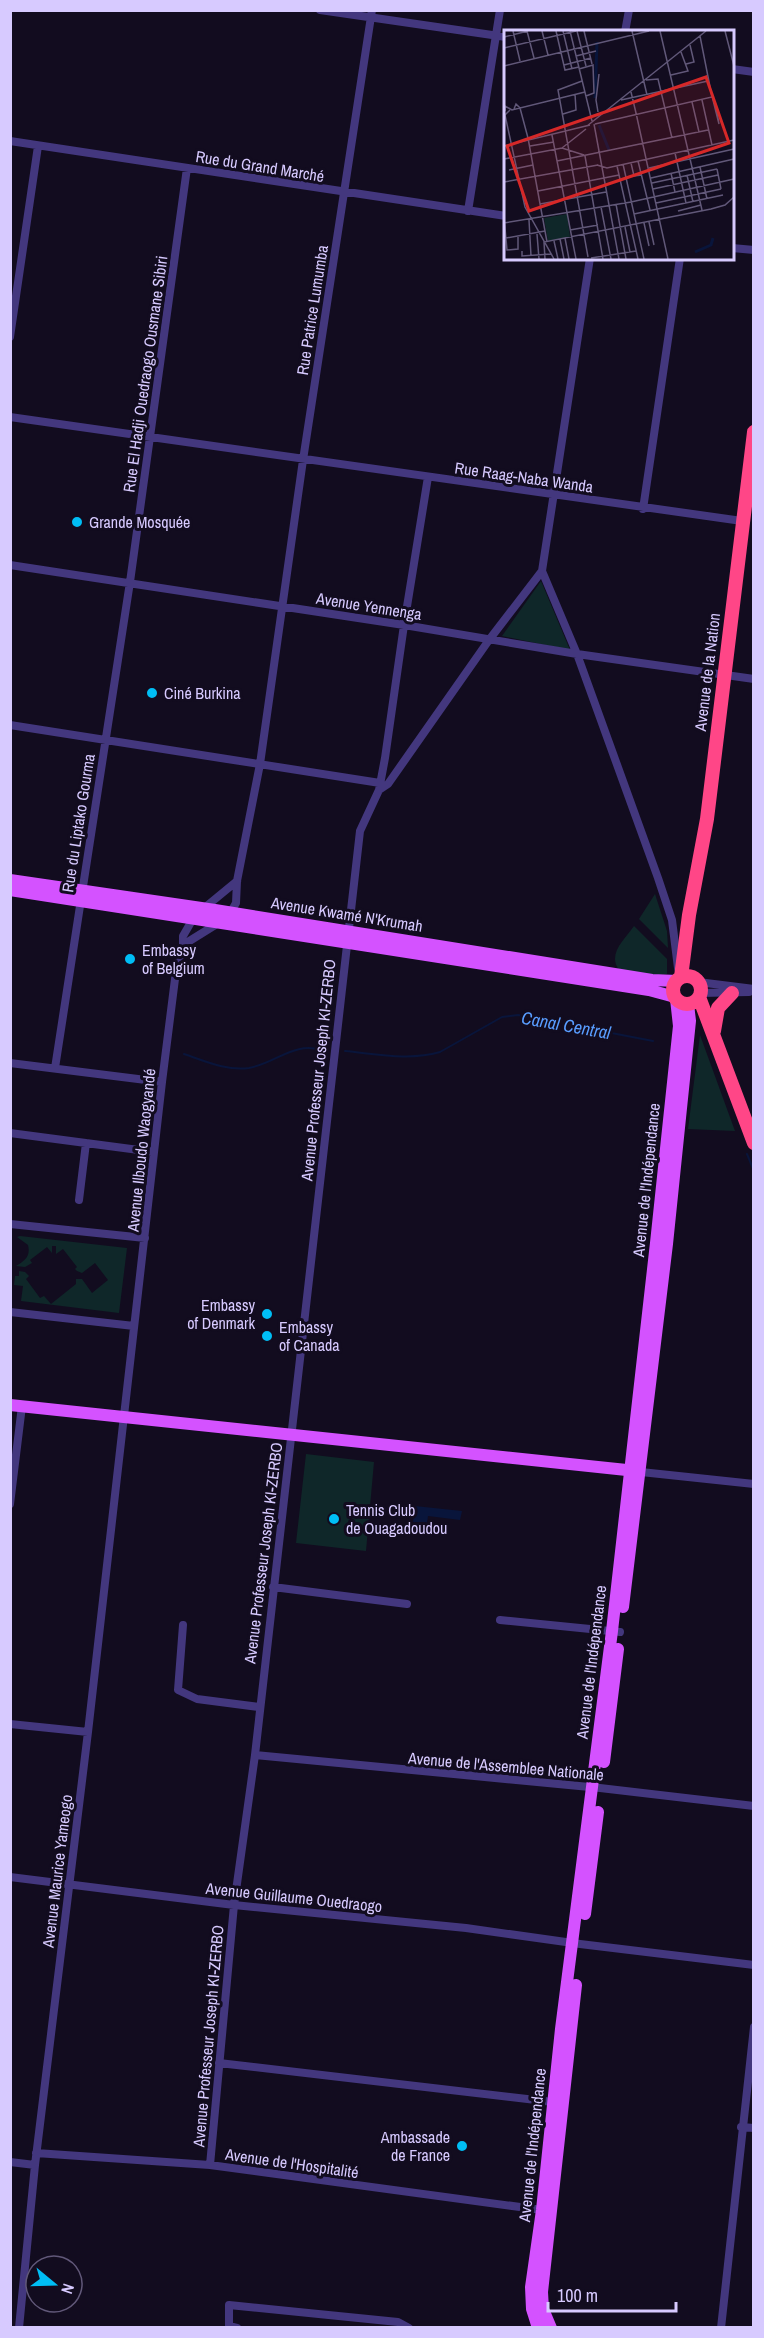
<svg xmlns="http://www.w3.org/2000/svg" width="764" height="2338" viewBox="0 0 764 2338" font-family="'Archivo Narrow',sans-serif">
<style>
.green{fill:#0f2729}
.water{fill:#09153b}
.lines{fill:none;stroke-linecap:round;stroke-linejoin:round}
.stream{stroke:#09153b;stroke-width:2}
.street{stroke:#43377e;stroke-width:8}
.primary{stroke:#d452ff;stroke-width:12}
.highway{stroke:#ff4687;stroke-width:14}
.poi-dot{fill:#00bef5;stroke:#120c1f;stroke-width:2}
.labels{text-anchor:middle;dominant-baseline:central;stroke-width:6;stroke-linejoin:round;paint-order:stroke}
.street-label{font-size:16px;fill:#d7caff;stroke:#120c1f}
.poi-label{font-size:16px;fill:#d7caff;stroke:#120c1f;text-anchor:start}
.water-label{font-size:18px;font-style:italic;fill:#599dff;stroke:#120c1f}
.inset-river{fill:none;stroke:#09153b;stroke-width:3}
.inset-road{fill:none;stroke:#615879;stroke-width:1.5}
.view{fill:#d62828;fill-opacity:0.15;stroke:#d62828;stroke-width:3}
.inset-edge{fill:none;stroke:#d7caff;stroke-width:3}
</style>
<rect width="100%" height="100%" fill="#120c1f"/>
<path class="green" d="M541,581L570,650L502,636Z
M655,894L667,931L668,948L639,919Z
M634,926L667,959V974L655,975L619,970C607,954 625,939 634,926Z
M700,1035L735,1131L688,1129Z
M20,1236L127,1248L119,1313L21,1301L23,1286L14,1285L15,1276H19V1271L25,1272L29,1276L26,1279L40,1298L44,1296L51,1304L76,1284V1279H82L92,1293L108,1280L95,1263L82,1273L77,1271L75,1269L77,1267L63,1249L56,1254V1246H52V1253L47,1247L30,1260L32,1263L25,1267L16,1266C24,1261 31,1257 28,1245L17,1237Z
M306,1454L374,1462L366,1551L296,1543Z"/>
<path class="water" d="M415,1506L462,1511L460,1520L428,1516L427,1523L413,1522Z"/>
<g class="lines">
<path class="stream" d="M345,1051C377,1054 409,1061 440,1052L502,1017L518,1015L653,1041
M184,1054C205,1061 226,1071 249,1068C277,1063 294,1040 325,1051
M747,1154L754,1171"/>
<path class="street" d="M320,10L506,37
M625,32L629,10
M732,69L754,72
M10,141L506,216
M468,211L500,10
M732,248L754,250
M10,337L38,146
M10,417L742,521
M643,509L680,258
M10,565L404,625L577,654L754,679
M542,571L577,654L658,878L672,920L678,968
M10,725L380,783
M379,790L388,784L489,640L542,571L590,258
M203,909L237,881
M229,915L236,903L237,881L260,764L303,460L372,10
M183,945L220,922
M698,982L754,989
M700,993L749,992
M10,1063L162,1082
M55,1068L130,582L187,168
M10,1133L154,1152
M79,1200L86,1143
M10,1224L145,1238
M10,1312L134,1326
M641,1472L754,1484
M10,1504L22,1406
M273,1587L407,1604
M500,1620L620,1632
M183,1625L178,1690L197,1699L259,1707
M10,1724L88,1732
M255,1755L600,1788L754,1806
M10,1877L234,1905L466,1928L580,1944L754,1965
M219,2063L553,2102
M741,2127L754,2128
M36,2153L210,2165L542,2210
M10,2162L35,2165
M210,2165L234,1905L255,1755L360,831L379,790L385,758L404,625L428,477
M19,2328L35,2165L88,1732L162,1082L176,971L183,945V936L194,917
M237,2328L229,2326V2305L398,2322L409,2328
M721,2328L754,2027"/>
<path class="primary" d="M10,880L215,910L652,980L677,981
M10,890L649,990L675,997
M10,1405L636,1471
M623,1607L667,1244L690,1021L688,1004
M604,1762L618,1649
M585,1914L598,1812
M538,2328L532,2309L531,2287L542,2210L561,2029L612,1631L656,1243L679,1026L676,999
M551,2328L543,2309L542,2292L576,1985"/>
<path class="highway" d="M673 990a14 14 0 1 1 28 0a14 14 0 1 1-28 0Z
M681,977L689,915L707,819L754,432
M699,997L754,1143
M714,1031L718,1008L732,993"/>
</g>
<g class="poi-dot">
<circle cx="77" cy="522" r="6"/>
<circle cx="152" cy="693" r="6"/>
<circle cx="130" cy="959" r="6"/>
<circle cx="267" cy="1314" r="6"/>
<circle cx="267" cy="1336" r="6"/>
<circle cx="334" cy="1519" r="6"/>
<circle cx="462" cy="2146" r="6"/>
</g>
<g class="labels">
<g class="street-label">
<text transform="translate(260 166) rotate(9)">Rue du Grand Marché</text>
<text transform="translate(312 310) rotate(-81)">Rue Patrice Lumumba</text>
<text transform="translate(145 374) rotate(-82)">Rue El Hadji Ouedraogo Ousmane Sibiri</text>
<text transform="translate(524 477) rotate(8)">Rue Raag-Naba Wanda</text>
<text transform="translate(369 606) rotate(9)">Avenue Yennenga</text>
<text transform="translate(707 672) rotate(-83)">Avenue de la Nation</text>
<text transform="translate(78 823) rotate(-81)">Rue du Liptako Gourma</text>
<text transform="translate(347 914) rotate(9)">Avenue Kwamé N'Krumah</text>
<text transform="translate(318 1070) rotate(-84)">Avenue Professeur Joseph KI-ZERBO</text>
<text transform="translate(141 1150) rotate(-84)">Avenue Ilboudo Waogyandé</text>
<text transform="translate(646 1180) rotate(-84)">Avenue de l'Indépendance</text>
<text transform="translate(263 1553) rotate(-83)">Avenue Professeur Joseph KI-ZERBO</text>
<text transform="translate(591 1662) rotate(-83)">Avenue de l'Indépendance</text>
<text transform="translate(506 1766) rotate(5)">Avenue de l'Assemblee Nationale</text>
<text transform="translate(57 1871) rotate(-83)">Avenue Maurice Yameogo</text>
<text transform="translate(294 1897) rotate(6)">Avenue Guillaume Ouedraogo</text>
<text transform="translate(208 2036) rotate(-85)">Avenue Professeur Joseph KI-ZERBO</text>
<text transform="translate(532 2145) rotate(-84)">Avenue de l'Indépendance</text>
<text transform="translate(292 2163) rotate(8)">Avenue de l'Hospitalité</text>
</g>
<g class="poi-label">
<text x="89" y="522">Grande Mosquée</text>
<text x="164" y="693">Ciné Burkina</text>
<text x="142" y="950">Embassy<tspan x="142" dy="18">of Belgium</tspan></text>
<text x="255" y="1305" text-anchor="end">Embassy<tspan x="255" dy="18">of Denmark</tspan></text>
<text x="279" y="1327">Embassy<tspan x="279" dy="18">of Canada</tspan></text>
<text x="346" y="1510">Tennis Club<tspan x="346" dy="18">de Ouagadoudou</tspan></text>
<text x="450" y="2137" text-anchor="end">Ambassade<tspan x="450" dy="18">de France</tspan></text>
</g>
<g class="water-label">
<text transform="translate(566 1025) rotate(10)">Canal Central</text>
</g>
</g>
<g transform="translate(504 30)">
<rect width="230" height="230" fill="#120c1f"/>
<path d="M63,184L66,207L44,211L40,188Z" fill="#0f2729"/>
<path class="inset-river" d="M91,68L93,12M95,95L105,120M191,222L207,215L209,208"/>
<path class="inset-road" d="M9,1L16,31M23,1L30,28M38,1L44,25M52,1L61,40L75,37M59,1L68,39M66,1L88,91M73,1L82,36M80,1L88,34M128,1L143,65M156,1L198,180M221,1L230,36M0,7L24,1M0,18L72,1M72,26L92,21M182,34L190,32L186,15M60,35L87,28M0,36L145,1M75,39L89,35L90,63L82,66M167,45L184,41L177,22M142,50L154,49L168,108M78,51L54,60L84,227M127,62L132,83M208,66L215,94L212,77M117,70L204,51M198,70L208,115M188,72L195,102M10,79L12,74L16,78L24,108L43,212M6,80L1,85L21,177L50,229M1,81V76L8,80L81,62M94,82L92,70L95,44M132,83L164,229M59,84L72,80L71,64M90,94L115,229M91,94L208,67L196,6M83,96L202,1M48,105L72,229M0,116L86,95M26,116L50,112M58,118L82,99M171,123L182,173M81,126L99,229M0,129L58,118L80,125M53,131L204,100M134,131L146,180M127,133L130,146L138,145M119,134L140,229M93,135L103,138L230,110M113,136L134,229M196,137L203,169M145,138L230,119M213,139L217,159M5,140L29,135M167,143L171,162M183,145L189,172M147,148L230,129M0,152L94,135M148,153L213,139M149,159L214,145M34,161L115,145M152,173L217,159M36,174L102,162M112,174L122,229M97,177L107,229M174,181L197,175M130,184L219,165M0,187L3,220L14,219V207M25,190L27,226M145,192L150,215M0,193L127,172L230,149M140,193L145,216M121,197L126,222M66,200L94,195M33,204L35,229M2,208L41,201M61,208L65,229M56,209L60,229M50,211L54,229M18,221V226L47,224M87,228L132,221M41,229L40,212L207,179L221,175L230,167"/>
<path class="view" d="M202,47L225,113L25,181L3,116Z"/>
<rect width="230" height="230" class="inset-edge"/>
</g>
<rect width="764" height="2338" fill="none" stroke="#d7caff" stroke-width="24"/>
<g transform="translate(54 2284) rotate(109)"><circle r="28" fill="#120c1f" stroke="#615879" stroke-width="1.5"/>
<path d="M0-4.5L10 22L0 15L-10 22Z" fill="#00bef5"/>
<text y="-9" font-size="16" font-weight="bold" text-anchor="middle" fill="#d7caff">N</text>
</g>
<path d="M548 2302v9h128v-9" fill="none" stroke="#d7caff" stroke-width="3"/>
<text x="557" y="2302" font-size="18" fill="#d7caff" stroke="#120c1f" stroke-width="4.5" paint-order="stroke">100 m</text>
</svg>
